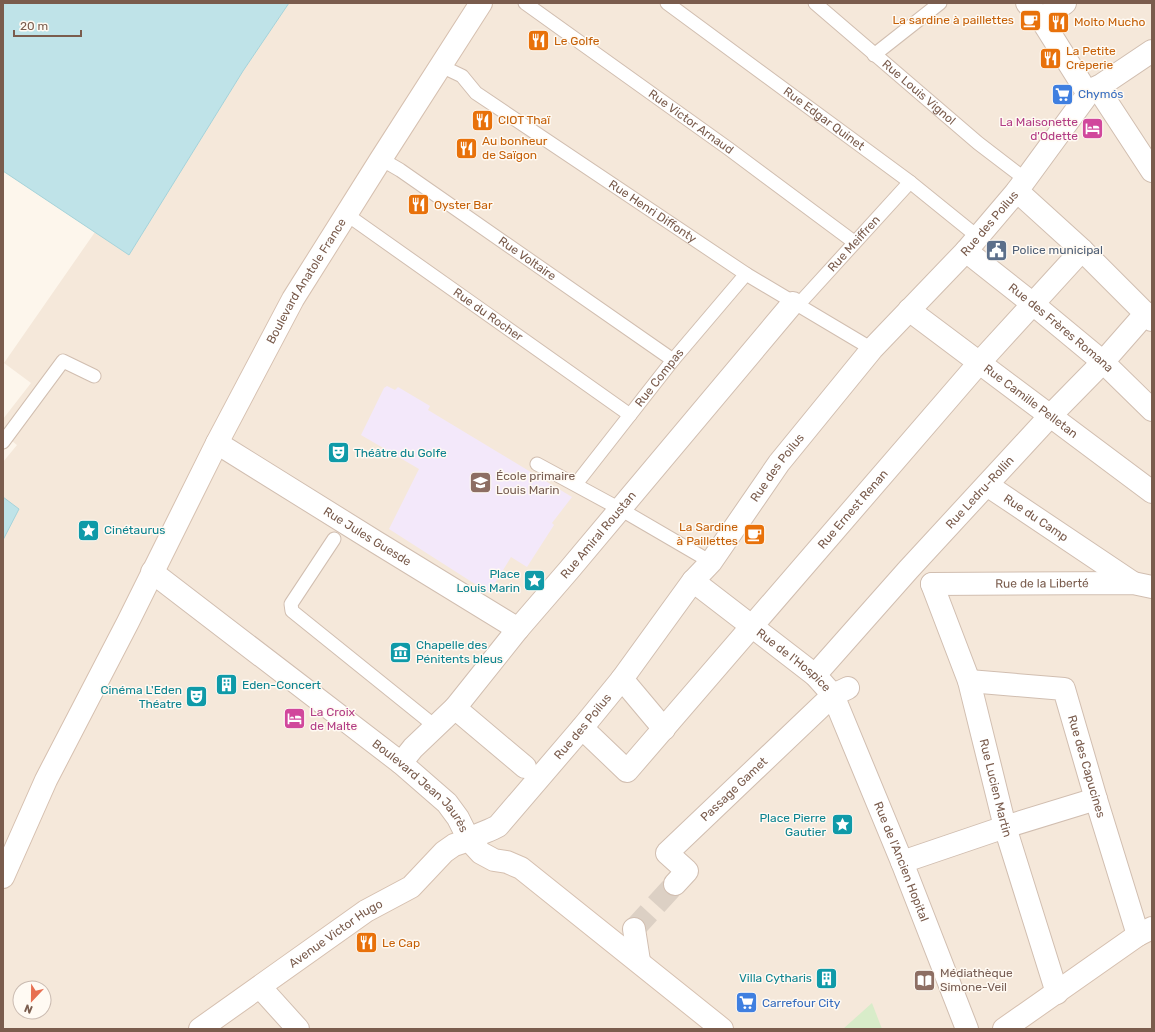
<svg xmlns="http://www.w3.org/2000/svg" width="1155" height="1032" viewBox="0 0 1155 1032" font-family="Rubik,sans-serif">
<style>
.residential{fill:#f5e8da;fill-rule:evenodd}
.education{fill:#f3e8fa}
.green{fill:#d8ecc9}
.water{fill:#bfe3e8;stroke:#a5d3da}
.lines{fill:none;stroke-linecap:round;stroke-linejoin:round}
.street-tunnel{stroke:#dcd0c4;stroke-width:22;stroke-dasharray:22 11;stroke-linecap:butt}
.lane-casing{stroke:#d1beb0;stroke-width:15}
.street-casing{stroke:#d1beb0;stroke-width:24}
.secondary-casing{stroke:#d6c0b0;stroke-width:24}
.lane{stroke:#fff;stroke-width:13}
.street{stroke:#fff;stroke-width:22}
.secondary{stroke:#fff;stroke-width:22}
.labels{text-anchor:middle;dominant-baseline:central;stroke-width:3;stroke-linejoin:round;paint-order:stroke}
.food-label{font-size:12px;fill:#c56008;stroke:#fffaf3;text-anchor:start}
.street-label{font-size:12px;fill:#7a5c4d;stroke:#fffaf3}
.shop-label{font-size:12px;fill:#366cbe;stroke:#fffaf3;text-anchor:start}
.hotel-label{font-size:12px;fill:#b23c85;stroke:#fffaf3;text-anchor:end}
.service-label{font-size:12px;fill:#4e5e75;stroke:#fffaf3;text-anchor:start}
.culture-label{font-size:12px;fill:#0d838f;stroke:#fffaf3;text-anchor:start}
.education-label{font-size:12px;fill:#785e54;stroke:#fffaf3;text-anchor:start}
</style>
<rect width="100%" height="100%" fill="#fdf6ec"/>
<path class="residential" d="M289,3H1152V1029H3V540L19,509L3,497V462L17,445L3,434V419L31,383L4,363L95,232L129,255L243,71ZM20,988H44V1012H20Z"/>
<path class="education" d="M387,386L395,390L398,387L430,406L428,410L572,497L552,523L554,525L527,567L511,557L489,593L389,529L419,469L361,435L384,388Z"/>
<path class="green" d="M872,1003L882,1029H843Z"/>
<path class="water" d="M3,3H289L243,71L129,255L3,171Z
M3,497L19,509L3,540Z"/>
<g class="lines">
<path class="street-tunnel" d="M634,929L675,884"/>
<defs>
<g id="lane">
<path id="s1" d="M525,3L729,149L854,242"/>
<path id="s2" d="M667,3L910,182L978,237"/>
<path id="s3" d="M815,3L978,143L1025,179"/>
<path d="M874,55L940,3"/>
<path id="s4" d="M441,66L462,76L476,93L746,274L872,349"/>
<path id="s5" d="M381,159L400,170L673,360"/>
<path id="s6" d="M346,214L630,415"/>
<path id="s7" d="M798,305L910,182"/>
<path d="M3,442L63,361L94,376"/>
<path d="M537,464L620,509L711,562"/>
<path id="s8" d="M576,484L673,360L746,274"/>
<path d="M334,539L291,604L292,611L436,727"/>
</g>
<g id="street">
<path d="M1027,3L1041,19L1065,3"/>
<path d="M1041,19L1088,94"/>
<path d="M1097,87L1152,171"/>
<path d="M1017,191L1082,250L1152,320"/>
<path id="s9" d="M966,251L1033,304L1103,362L1152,410"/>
<path id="s10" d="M909,310L1152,492"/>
<path id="s11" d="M217,443L376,542L518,629"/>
<path id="s12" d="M987,485L1133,583"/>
<path id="s13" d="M152,572L401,763L447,803L458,818L469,840C478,833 488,832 498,826L582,728L622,679L693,581L711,562L779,463L872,349L966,251L1017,191L1088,94L1152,51"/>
<path id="s14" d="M693,581L815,675L833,695L902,862L967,1029"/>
<path id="s15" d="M932,584L969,681L1005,827L1057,993"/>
<path id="s16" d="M932,584L1133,583L1152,587"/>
<path id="s17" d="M815,675L908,570L1051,415L1103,362L1146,313"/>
<path d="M622,679L664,729"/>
<path id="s18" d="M969,681L1064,689L1096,799L1138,935"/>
<path d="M455,708L525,767"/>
<path id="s19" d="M582,728L627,771L979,363L1082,250"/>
<path id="s20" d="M401,763L413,748L455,708L518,629L569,570L793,303"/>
<path d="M902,862L1005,827L1096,799"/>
<path id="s21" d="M675,884L687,871L667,853L833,695L848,688"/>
<path d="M634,929L639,961"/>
<path d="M260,987L298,1029"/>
</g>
<g id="secondary">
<path id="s22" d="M3,877L46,780L128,622L217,443L293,299L381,159L481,3"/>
<path id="s23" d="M200,1029L366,911L411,887L444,852L454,845L469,840L481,853L494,860L507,862L521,868L722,1029"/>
<path d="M1004,1029L1138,935L1152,928"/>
</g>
</defs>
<use href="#lane" class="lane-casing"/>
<use href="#street" class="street-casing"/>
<use href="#secondary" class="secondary-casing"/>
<use href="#lane" class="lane"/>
<use href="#street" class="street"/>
<use href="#secondary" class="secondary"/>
</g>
<defs>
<symbol id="cafe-square" viewBox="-11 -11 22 22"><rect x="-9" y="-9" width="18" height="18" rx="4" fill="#e8710a" stroke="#fffaf3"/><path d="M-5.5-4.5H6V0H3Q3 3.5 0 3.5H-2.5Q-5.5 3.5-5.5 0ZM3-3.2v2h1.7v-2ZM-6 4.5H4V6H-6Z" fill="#fff"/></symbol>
<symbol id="restaurant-square" viewBox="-11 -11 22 22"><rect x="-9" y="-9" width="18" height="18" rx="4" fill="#e8710a" stroke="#fffaf3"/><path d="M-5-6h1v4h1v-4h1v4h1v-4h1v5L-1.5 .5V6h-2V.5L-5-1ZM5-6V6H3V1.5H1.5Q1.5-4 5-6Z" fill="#fff"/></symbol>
<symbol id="supermarket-square" viewBox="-11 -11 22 22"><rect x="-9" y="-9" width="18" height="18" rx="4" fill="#3f7fe0" stroke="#fffaf3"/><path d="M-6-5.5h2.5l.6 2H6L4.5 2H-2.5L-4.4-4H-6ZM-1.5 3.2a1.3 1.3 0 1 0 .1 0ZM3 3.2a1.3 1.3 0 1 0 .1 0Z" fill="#fff"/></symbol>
<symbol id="hotel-square" viewBox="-11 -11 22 22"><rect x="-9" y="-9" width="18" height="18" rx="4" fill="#d1479c" stroke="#fffaf3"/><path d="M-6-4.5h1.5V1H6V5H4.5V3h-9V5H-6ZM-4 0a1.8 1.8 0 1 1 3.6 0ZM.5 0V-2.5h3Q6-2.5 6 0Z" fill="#fff"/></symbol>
<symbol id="civic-square" viewBox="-11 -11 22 22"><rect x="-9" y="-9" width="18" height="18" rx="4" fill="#5c6f8a" stroke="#fffaf3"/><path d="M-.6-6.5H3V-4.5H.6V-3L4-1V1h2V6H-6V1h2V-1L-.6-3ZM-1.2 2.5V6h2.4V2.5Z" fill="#fff"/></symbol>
<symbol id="theatre-square" viewBox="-11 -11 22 22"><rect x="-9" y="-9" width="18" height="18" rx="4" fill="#0f9aa8" stroke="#fffaf3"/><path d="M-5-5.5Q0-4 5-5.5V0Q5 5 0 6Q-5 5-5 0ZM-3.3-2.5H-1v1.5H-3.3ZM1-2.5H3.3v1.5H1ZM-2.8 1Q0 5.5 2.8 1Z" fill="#fff"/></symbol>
<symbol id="school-square" viewBox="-11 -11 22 22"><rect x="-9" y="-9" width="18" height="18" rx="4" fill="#8d6e63" stroke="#fffaf3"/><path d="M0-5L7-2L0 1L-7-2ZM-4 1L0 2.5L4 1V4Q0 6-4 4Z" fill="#fff"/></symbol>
<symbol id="sight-square" viewBox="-11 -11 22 22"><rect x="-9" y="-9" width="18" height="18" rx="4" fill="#0f9aa8" stroke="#fffaf3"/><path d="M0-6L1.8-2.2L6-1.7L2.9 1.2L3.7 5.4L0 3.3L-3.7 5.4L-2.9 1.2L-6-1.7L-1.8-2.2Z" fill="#fff"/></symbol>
<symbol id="museum-square" viewBox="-11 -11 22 22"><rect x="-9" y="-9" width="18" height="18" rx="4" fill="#0f9aa8" stroke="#fffaf3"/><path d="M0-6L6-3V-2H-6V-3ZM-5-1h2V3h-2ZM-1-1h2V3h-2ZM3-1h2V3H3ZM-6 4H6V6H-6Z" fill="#fff"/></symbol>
<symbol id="building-square" viewBox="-11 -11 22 22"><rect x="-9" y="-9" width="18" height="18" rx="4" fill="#0f9aa8" stroke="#fffaf3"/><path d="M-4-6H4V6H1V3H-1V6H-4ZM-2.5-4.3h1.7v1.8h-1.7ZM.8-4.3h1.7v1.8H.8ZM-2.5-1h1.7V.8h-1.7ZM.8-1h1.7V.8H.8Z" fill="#fff"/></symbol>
<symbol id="library-square" viewBox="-11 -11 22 22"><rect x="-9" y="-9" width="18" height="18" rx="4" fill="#8d6e63" stroke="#fffaf3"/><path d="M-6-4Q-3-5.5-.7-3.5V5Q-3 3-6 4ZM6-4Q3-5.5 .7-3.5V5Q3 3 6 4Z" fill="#fff"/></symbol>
</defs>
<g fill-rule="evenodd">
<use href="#cafe-square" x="1018" y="8" width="25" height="25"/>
<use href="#restaurant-square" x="1046" y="10" width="25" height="25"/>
<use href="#restaurant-square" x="526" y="28" width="25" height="25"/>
<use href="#restaurant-square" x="1038" y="46" width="25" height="25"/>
<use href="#supermarket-square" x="1050" y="82" width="25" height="25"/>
<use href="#restaurant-square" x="470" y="108" width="25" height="25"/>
<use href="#hotel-square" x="1080" y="116" width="25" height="25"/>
<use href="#restaurant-square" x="454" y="136" width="25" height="25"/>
<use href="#restaurant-square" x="406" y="192" width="25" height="25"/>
<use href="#civic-square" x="984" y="238" width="25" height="25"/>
<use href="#theatre-square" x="326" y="440" width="25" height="25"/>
<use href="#school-square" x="468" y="470" width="25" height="25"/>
<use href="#sight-square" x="76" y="518" width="25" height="25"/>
<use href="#cafe-square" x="742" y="522" width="25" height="25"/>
<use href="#sight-square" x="522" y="568" width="25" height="25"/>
<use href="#museum-square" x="388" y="640" width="25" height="25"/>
<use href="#building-square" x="214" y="672" width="25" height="25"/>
<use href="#theatre-square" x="184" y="684" width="25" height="25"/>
<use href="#hotel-square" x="282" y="706" width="25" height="25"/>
<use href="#sight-square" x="830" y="812" width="25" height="25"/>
<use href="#restaurant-square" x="354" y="930" width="25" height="25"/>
<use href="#building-square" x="814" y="966" width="25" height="25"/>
<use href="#library-square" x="912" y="968" width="25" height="25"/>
<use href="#supermarket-square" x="734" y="990" width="25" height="25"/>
</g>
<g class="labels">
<g class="food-label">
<text x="1014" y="20" text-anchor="end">La sardine à paillettes</text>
<text x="1074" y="22">Molto Mucho</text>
<text x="554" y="41">Le Golfe</text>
<text x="1066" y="51">La Petite<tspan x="1066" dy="14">Crêperie</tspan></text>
<text x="498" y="120">CIOT Thaï</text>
<text x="482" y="141">Au bonheur<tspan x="482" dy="14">de Saïgon</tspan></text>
<text x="434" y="205">Oyster Bar</text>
<text x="738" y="527" text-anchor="end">La Sardine<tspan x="738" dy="14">à Paillettes</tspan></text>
<text x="382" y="943">Le Cap</text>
</g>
<g class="street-label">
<text stroke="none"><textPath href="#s3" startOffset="137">Rue Louis Vignol</textPath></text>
<text stroke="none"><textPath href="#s2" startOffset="195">Rue Edgar Quinet</textPath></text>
<text stroke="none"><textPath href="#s1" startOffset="204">Rue Victor Arnaud</textPath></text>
<text stroke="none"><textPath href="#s4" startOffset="258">Rue Henri Diffonty</textPath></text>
<text stroke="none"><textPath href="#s13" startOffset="1229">Rue des Poilus</textPath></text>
<text stroke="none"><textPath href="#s7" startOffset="83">Rue Meiffren</textPath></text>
<text stroke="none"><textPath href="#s5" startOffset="177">Rue Voltaire</textPath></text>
<text stroke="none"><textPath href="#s22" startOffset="669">Boulevard Anatole France</textPath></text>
<text stroke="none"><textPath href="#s6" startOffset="174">Rue du Rocher</textPath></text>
<text stroke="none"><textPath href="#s9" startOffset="122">Rue des Frères Romana</textPath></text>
<text stroke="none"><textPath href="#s8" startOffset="135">Rue Compas</textPath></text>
<text stroke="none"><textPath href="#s10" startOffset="152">Rue Camille Pelletan</textPath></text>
<text stroke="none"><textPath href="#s13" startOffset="905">Rue des Poilus</textPath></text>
<text stroke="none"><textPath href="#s17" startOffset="246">Rue Ledru-Rollin</textPath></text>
<text stroke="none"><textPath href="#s19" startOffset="408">Rue Ernest Renan</textPath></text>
<text stroke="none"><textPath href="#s12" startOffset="59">Rue du Camp</textPath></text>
<text stroke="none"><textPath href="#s20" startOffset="302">Rue Amiral Roustan</textPath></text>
<text stroke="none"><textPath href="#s11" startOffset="177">Rue Jules Guesde</textPath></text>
<text stroke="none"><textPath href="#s16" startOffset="110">Rue de la Liberté</textPath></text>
<text stroke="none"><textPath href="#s14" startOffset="128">Rue de l'Hospice</textPath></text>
<text stroke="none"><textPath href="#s13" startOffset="581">Rue des Poilus</textPath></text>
<text stroke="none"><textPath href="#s18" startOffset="176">Rue des Capucines</textPath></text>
<text stroke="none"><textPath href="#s13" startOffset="344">Boulevard Jean Jaurès</textPath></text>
<text stroke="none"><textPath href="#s15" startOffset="214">Rue Lucien Martin</textPath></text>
<text stroke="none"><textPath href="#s21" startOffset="137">Passage Gamet</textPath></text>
<text stroke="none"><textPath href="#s14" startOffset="361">Rue de l'Ancien Hopital</textPath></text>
<text stroke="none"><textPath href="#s23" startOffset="166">Avenue Victor Hugo</textPath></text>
</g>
<g class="shop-label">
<text x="1078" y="94">Chymós</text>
<text x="762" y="1003">Carrefour City</text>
</g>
<g class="hotel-label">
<text x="1078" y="122">La Maisonette<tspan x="1078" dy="14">d'Odette</tspan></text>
<text x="310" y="712" text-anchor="start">La Croix<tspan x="310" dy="14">de Malte</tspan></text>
</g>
<g class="service-label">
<text x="1012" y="250">Police municipal</text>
</g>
<g class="culture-label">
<text x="354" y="453">Théâtre du Golfe</text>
<text x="104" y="530">Cinétaurus</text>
<text x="520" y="574" text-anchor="end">Place<tspan x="520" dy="14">Louis Marin</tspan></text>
<text x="416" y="645">Chapelle des<tspan x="416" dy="14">Pénitents bleus</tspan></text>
<text x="242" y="685">Eden-Concert</text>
<text x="182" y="690" text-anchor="end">Cinéma L'Eden<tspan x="182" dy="14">Théatre</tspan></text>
<text x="826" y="818" text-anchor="end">Place Pierre<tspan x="826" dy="14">Gautier</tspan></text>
<text x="812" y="978" text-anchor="end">Villa Cytharis</text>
</g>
<g class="education-label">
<text x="496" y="476">École primaire<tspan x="496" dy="14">Louis Marin</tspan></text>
<text x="940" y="973">Médiathèque<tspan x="940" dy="14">Simone-Veil</tspan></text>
</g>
</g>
<rect width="1155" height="1032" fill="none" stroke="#7a5c4d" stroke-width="8"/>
<g transform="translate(32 1000) rotate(202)"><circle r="19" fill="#fffaf3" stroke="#cabbb1"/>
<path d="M0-3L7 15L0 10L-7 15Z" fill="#e76f51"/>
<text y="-6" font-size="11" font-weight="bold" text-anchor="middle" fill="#7a5c4d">N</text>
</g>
<path d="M14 30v6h67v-6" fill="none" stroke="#7a5c4d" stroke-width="2"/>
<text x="20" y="30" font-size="12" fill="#7a5c4d" stroke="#fffaf3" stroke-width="3" paint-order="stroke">20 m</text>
</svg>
